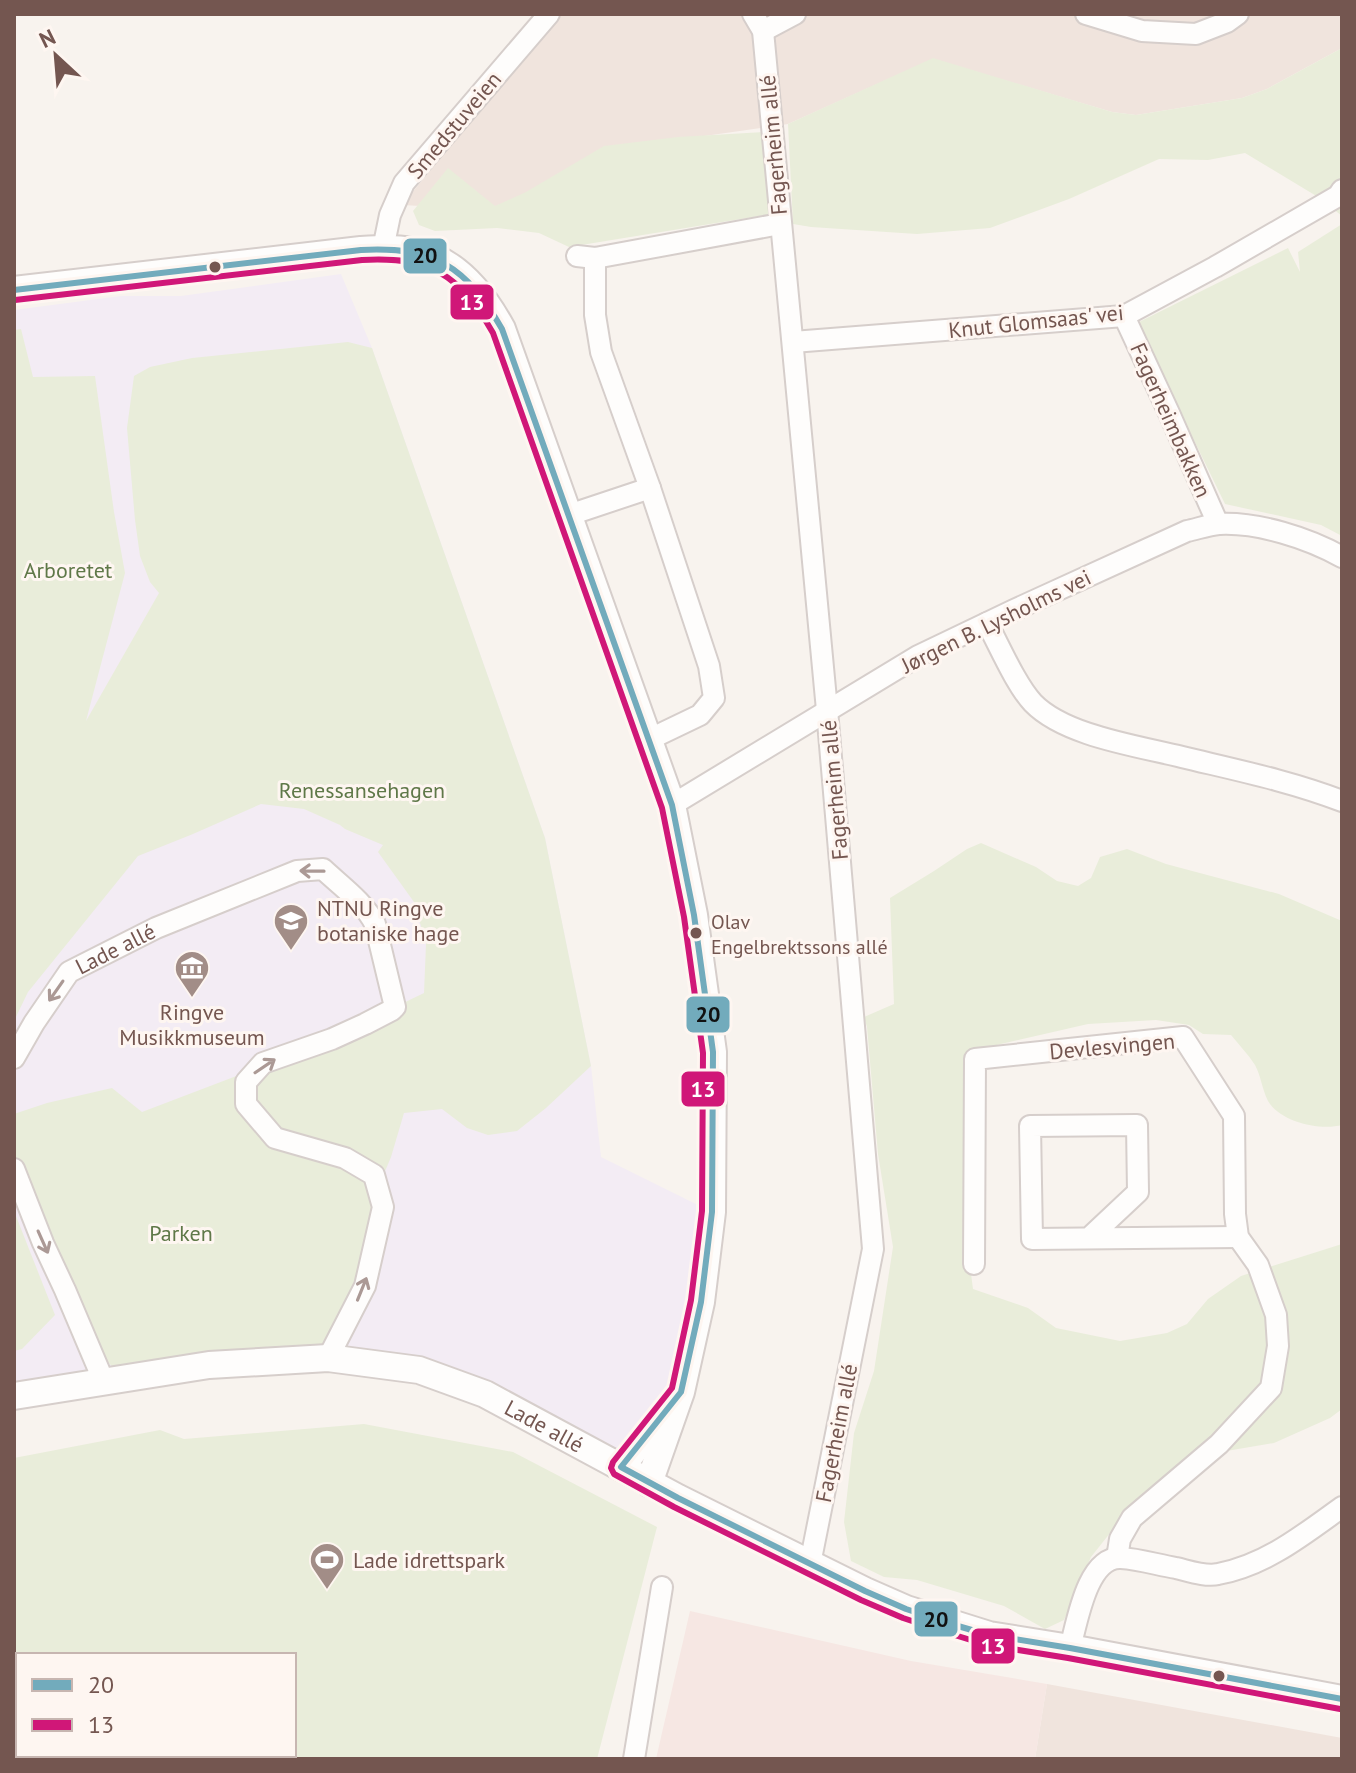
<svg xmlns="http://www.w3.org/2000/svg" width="1356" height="1773" viewBox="0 0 1356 1773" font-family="'PT Sans',sans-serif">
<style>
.residential{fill:#f0e4dd}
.commercial{fill:#f6e7e3}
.education{fill:#f3ecf4}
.green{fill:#e9edda;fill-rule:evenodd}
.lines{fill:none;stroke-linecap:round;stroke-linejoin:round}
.minor-casing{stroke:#d6cecb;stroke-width:24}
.tertiary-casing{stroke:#d6cecb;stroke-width:30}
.minor{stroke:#fefdfc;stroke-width:20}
.tertiary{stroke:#fefdfc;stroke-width:26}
.bus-1-casing{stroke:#fef6f1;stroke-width:12}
.bus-2-casing{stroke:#fef6f1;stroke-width:12}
.bus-1{stroke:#72abbc;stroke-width:6}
.bus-2{stroke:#d01778;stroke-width:6}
.oneway{stroke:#ab9995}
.bus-dot{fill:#745650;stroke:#fef6f1;stroke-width:3}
.labels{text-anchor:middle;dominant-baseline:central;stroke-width:6;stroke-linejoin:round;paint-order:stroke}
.bus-label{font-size:20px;fill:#745650;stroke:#fef6f1;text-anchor:start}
.street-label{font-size:22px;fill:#745650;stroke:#fef6f1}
.park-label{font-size:22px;fill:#5f7848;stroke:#fef6f1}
.poi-label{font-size:22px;fill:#745650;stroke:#fef6f1;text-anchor:start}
.line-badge{stroke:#fef6f1;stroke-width:3}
.badge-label{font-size:22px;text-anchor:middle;font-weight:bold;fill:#fff}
.pale-badge-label{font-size:22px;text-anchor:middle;font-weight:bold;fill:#111}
</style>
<rect width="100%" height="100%" fill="#f8f3ee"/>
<path class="residential" d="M558,14H1342V48L1267,89L1242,98L1136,115L1112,112L933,59L788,124L607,150L594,215L402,205Z
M1047,1684L1342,1738V1759H1035Z"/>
<path class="commercial" d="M690,1611L911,1661L1047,1684L1035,1759H656Z"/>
<path class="education" d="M341,274L372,348L545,838L591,1066L601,1157L712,1212L681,1392L621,1467L485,1394L328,1358L14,1396V310L121,296H181Z"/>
<path class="green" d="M1342,48V216L1318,197L1245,153L1208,160L1159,159L1069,199L990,228L917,234L811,227L793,224L788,124L933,58L1112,112L1136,115L1242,98L1267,89Z
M765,132L771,214L569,247L539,233L497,228L435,231L419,225L413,211L448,168L495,206L526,192L604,146L678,137Z
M1342,224V536L1321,525L1225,504L1137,323L1288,248L1300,272L1298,252Z
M21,329L33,377L95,376L114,512L125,573L86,721L159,593L150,582L140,556L135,520L127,428L134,376L150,367L192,358L348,342L372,348L545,838L591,1066L546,1108L517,1131L488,1135L467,1128L442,1109L404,1113L391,1157L378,1188L374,1175L275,1138L246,1082L395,1007L424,993L426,944L414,902L378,852L383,845L345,829L340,825L304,809L261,804L193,834L138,856L28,992L14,1021V330Z
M981,843L1036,867L1057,881L1078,886L1091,878L1100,857L1127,849L1166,864L1279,894L1342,921V1125C1320,1131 1280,1122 1268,1101C1262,1089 1261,1076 1255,1065C1248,1054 1239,1045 1231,1035L1203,1034L1189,1025L1156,1020L1088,1024L988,1047L973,1055L968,1251L973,1289L1028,1308L1056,1328L1120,1341L1167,1333L1187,1324L1208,1299L1241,1276L1342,1244V1409L1330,1418L1274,1443L1203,1455L1118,1523L1091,1557L1064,1620L1045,1629L1004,1606L917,1580L884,1577L851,1561L844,1522L854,1433L874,1371L893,1247L878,1154L867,1027L864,1017L894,1004L890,898L934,871L967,849Z
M239,1075L270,1143L344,1164L368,1180L377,1207L361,1283L328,1348L119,1373L90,1345L14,1152V1114L47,1103L112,1088L142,1112Z
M14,1211L55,1315L22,1349L14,1351Z
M364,1424L513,1452L657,1527L597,1759H14V1458L160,1430L184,1439ZM294,1655V1755H18V1655Z"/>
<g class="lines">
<defs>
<g id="minor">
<path d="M753,14L763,31L827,710L873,1249L810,1564"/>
<path d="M1086,14L1142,31L1196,34L1227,22L1238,14"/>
<path d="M763,31L795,14"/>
<path d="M383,249L390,215L404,183L549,14"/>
<path d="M577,256L595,258L780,224"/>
<path d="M595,258V315L601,352L650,488L709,666L714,698L700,715L650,739"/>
<path d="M1124,316L1169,413L1218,524"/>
<path d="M793,342L1124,316L1215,267L1338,196L1342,190"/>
<path d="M569,515L650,488"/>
<path d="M987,623C999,645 1016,685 1033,703C1065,736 1138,746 1182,757C1236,770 1290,781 1342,801"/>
<path d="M672,805L918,656L1014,610L1187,531C1197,529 1208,525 1219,524C1258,522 1308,538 1342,557"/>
<path id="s1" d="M14,1058L34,1023L69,972L156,928L297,871L323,869C341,886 364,902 375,924L395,1007L392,1010L365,1024L332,1039L263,1063L246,1082V1104L275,1138L345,1158L374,1175L383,1207L365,1286L328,1358"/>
<path d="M14,1169L43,1243L65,1290L104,1382"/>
<path d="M1089,1238L1138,1192L1137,1125L1030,1126L1032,1239L1238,1237"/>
<path d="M974,1264L975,1059L1183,1037L1234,1116L1235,1214L1238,1237L1258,1265L1276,1315L1278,1346L1271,1388L1219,1444L1132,1518L1120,1539L1117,1558"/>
<path d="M1070,1648C1077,1623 1087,1556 1121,1558C1139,1559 1158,1565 1176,1568C1189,1571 1206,1577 1218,1574C1266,1565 1303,1535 1342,1507"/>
<path d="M634,1759L662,1587"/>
</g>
<g id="tertiary">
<path d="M14,290L361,250C378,249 395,248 411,251C454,257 483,294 502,329L672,805L694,915L713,1052L712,1212L701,1302L681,1392L649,1483"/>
<path id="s2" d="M14,1396L209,1365L328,1358L419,1370L485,1394L678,1498L865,1591L906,1609L989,1635L1070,1648L1342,1699"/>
<path d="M621,1467L669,1407"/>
</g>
</defs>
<use href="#minor" class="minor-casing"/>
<use href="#tertiary" class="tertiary-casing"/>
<use href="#minor" class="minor"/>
<use href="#tertiary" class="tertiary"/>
<defs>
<path id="bus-1" d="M14,290L361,250C434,246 466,266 502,329L672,805L694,915L713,1052L712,1212L701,1302L681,1392L621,1467L678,1498L865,1591L906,1609L951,1624L989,1635L1070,1648L1342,1699"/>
<path id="bus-2" d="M15,300L362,260C430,256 459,274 493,333L662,808L684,917L703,1053L702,1211L691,1300L672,1388L613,1462L611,1468L614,1474L674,1507L861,1600L903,1618L948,1633L987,1645L1068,1658L1340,1709"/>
</defs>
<use href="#bus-1" class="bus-1-casing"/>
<use href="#bus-2" class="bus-2-casing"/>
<use href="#bus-1" class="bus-1"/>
<use href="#bus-2" class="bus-2"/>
</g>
<defs><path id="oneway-shaft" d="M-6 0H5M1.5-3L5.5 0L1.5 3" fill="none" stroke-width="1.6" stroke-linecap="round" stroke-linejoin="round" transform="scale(2)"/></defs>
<g class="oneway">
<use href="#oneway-shaft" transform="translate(312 871) rotate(-179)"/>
<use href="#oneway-shaft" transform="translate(56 991) rotate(125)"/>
<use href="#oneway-shaft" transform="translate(265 1066) rotate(-34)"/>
<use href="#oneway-shaft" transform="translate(43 1242) rotate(66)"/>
<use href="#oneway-shaft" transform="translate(362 1289) rotate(-68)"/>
</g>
<defs>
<symbol id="university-pin" viewBox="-11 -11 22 30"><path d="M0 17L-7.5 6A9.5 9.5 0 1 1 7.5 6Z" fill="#a28d87" stroke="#fef6f1"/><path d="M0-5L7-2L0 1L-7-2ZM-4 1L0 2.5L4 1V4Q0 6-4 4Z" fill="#fff"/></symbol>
<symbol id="museum-pin" viewBox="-11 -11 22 30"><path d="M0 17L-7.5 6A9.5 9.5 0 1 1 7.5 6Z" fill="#a28d87" stroke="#fef6f1"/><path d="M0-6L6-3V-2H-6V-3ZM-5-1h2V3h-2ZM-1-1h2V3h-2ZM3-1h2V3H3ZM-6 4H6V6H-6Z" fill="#fff"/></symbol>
<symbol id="stadium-pin" viewBox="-11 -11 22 30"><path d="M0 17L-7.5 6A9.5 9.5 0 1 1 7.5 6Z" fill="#a28d87" stroke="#fef6f1"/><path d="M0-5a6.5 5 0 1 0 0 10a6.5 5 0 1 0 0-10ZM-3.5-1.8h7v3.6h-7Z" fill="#fff"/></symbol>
</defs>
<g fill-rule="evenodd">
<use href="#university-pin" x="271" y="901" width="40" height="54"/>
<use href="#museum-pin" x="172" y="948" width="40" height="54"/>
<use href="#stadium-pin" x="307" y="1540" width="40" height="54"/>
</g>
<g class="bus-dot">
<circle cx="215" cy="267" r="7"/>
<circle cx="696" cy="933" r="7"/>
<circle cx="1219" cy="1676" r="7"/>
</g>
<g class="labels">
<g class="bus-label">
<text x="711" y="922">Olav<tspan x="711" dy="25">Engelbrektssons allé</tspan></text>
</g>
<g class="street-label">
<text transform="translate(454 125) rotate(-50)">Smedstuveien</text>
<text transform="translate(773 145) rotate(-95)">Fagerheim allé</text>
<text transform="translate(1036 321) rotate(-6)">Knut Glomsaas' vei</text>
<text transform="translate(1171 420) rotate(66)">Fagerheimbakken</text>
<text transform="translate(996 621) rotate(-26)">Jørgen B. Lysholms vei</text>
<text transform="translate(834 790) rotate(-95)">Fagerheim allé</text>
<text stroke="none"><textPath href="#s1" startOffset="154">Lade allé</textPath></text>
<text transform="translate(1112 1046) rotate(-5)">Devlesvingen</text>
<text stroke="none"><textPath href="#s2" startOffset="546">Lade allé</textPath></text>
<text transform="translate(836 1433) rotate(-79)">Fagerheim allé</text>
</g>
<g class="park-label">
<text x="68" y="570">Arboretet</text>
<text x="362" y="790">Renessansehagen</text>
<text x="181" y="1233">Parken</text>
</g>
<g class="poi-label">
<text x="317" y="908">NTNU Ringve<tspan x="317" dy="25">botaniske hage</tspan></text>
<text x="192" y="1012" text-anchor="middle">Ringve<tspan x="192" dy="25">Musikkmuseum</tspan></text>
<text x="353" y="1560">Lade idrettspark</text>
</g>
</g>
<g class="line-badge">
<rect x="402" y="237" width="46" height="38" rx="8" fill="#72abbc"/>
<rect x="449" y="283" width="46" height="38" rx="8" fill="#d01778"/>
<rect x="685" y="995" width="46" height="39" rx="8" fill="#72abbc"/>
<rect x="680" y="1070" width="46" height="38" rx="8" fill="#d01778"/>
<rect x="913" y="1600" width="46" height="38" rx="8" fill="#72abbc"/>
<rect x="970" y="1627" width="46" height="38" rx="8" fill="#d01778"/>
</g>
<g class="badge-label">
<text x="472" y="310">13</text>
<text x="703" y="1097">13</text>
<text x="993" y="1654">13</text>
</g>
<g class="pale-badge-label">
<text x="425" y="263">20</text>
<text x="708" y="1022">20</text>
<text x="936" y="1627">20</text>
</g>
<rect width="1356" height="1773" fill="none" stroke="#745650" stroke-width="32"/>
<rect x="16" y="1653" width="280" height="104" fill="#fef6f1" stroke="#c7b6b1" stroke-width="2"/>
<rect x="32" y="1679" width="40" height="12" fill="#72abbc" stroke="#c7b6b1" stroke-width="2"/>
<text x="88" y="1693" font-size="24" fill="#745650">20</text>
<rect x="32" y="1719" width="40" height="12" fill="#d01778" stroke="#c7b6b1" stroke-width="2"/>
<text x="88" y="1733" font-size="24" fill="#745650">13</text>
<g transform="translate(56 56) rotate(334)" stroke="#fef6f1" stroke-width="6" paint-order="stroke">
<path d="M0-6L14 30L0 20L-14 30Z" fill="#745650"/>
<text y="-12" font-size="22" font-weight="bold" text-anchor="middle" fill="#745650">N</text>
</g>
</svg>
